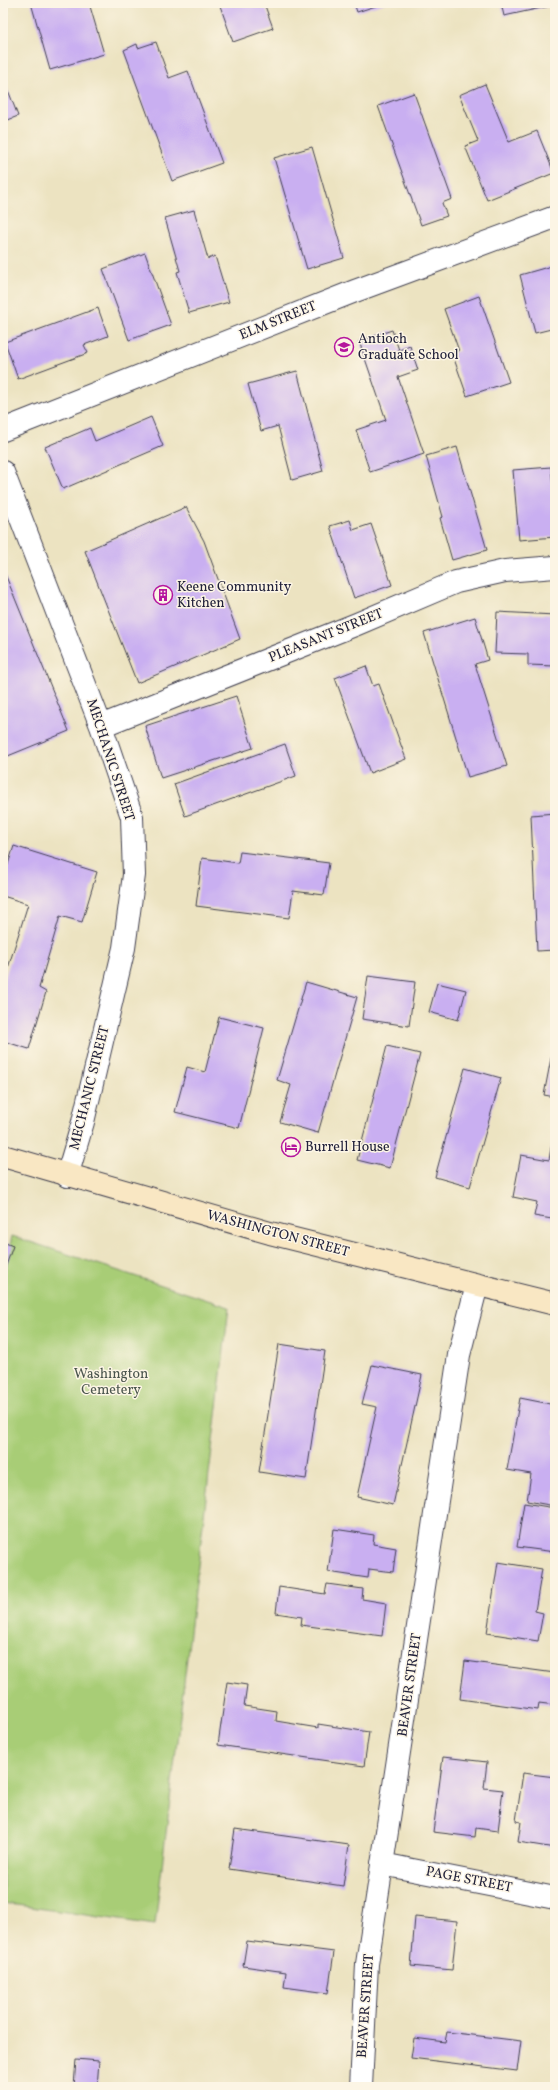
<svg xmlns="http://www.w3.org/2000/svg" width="558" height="2090" viewBox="0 0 558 2090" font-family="Vollkorn,serif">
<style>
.green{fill:#a8cd76;stroke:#657858}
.building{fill:#c9aff1}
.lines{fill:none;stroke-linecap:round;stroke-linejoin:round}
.minor-casing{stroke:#403f4f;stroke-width:24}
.tertiary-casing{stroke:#403f4f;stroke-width:24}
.secondary-casing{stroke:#403f4f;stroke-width:24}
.minor{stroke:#fff;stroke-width:22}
.tertiary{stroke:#fff;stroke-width:22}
.secondary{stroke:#f9e7c3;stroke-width:22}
.labels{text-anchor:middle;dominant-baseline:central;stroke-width:3;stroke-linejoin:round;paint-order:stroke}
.street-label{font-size:14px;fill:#22223b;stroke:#fcf5e5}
.poi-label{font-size:14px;fill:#22223b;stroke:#fcf5e5;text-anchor:start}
.park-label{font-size:14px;fill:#4a554d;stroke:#fcf5e5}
</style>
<rect width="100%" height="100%" fill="#fcf5e5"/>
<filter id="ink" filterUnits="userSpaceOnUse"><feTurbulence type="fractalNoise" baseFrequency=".025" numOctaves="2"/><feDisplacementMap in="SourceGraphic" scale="8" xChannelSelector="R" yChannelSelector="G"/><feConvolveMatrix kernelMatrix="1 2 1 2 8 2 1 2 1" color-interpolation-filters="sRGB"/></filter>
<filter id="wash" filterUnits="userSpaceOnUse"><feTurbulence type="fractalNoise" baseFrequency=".012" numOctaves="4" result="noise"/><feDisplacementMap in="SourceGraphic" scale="16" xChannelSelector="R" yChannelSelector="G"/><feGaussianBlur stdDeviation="0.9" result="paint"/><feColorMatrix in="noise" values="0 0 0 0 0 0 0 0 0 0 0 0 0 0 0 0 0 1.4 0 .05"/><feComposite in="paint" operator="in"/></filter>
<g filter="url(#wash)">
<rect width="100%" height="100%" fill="#ece3c1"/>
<path class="green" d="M12,1236L229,1307L155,1925L3,1903V1278Z"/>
<g id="blocks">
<path class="building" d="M31,3H89L104,54L50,70Z
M219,3H264L273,28L233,42Z
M354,3H385L357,12Z
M501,3H555V5L504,16Z
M156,42L169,78L188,71L222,163L172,181L124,50L137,44L138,48Z
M3,77L18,116L3,122Z
M485,84L509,142L537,131L554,173L487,200L465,146L478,141L459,95Z
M414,93L452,199L442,203L447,216L421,225L378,106Z
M312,147L344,258L307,269L274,158Z
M194,210L208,259L215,256L229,302L189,313L177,272L180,271L165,218Z
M145,253L171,325L129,340L103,269Z
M555,265V340L551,329L535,333L520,275Z
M479,296L509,382L467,396L452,353L459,351L444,309Z
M98,308L108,336L84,345L88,353L18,379L5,342Z
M392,330L399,350L410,346L418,370L398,377L424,454L370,472L356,430L386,420L359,341Z
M297,371L323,471L292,480L278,426L261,431L248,384Z
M151,417L163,446L63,489L45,447L90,428L95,441Z
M457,447L487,550L452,560L440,518L443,517L426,456Z
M551,467L555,511V537L519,540L513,470Z
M186,507L204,541L240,639L137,683L85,551Z
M350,520L353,530L371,524L392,585L354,598L330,526Z
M3,569L69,731L3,758Z
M497,612L555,615V666L528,665V654L495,653Z
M475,617L488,660L475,664L507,766L468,777L424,633Z
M366,666L373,686L379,684L406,759L370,773L335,678Z
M236,696L253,748L161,778L145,726Z
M285,744L296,776L185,816L174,784Z
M555,813V950L537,951L531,815Z
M14,846L97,872L82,922L60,916L39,988L46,992L29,1049L3,1041V984L28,904L3,896V880Z
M240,852L329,863L324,895L293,891L289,918L196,906L202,858L238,863Z
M368,976L415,982L409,1026L362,1019Z
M306,982L357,997L318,1133L280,1122L291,1085L277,1080Z
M437,983L466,990L458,1020L429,1012Z
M219,1017L264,1028L239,1128L175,1112L187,1067L205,1072Z
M387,1046L420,1054L390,1168L357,1160Z
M552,1053L555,1054V1097L544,1095Z
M465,1068L501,1078L470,1187L435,1177Z
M554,1130L555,1209L553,1208L552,1219L534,1216L537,1202L513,1197L521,1155L549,1160Z
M3,1242L13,1246L3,1274Z
M279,1344L325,1351L306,1479L259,1472Z
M372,1365L422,1375L393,1505L357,1497L377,1407L362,1404Z
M520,1398L555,1405V1506L527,1501L531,1474L507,1470Z
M524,1503L555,1508V1552L517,1547Z
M334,1529L374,1535L373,1544L396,1548L393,1572L369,1569L368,1578L328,1572Z
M498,1562L542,1569L535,1611L543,1613L538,1641L487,1633Z
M327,1584L363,1589L362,1599L386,1603L382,1636L301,1625L302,1617L276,1613L279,1587L325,1594Z
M465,1661L555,1673V1705L539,1703L538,1710L460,1699Z
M227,1682L247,1685L244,1706L277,1711L276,1721L318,1728V1724L369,1732L364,1766L218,1745Z
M443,1757L487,1762L484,1788L503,1790L498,1831L476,1828L475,1837L433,1832Z
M523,1773L555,1777V1848L518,1842L521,1822L516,1821Z
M235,1829L349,1845L343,1886L229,1869Z
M415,1917L457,1921L452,1970L411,1966Z
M247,1941L334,1952L328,1993L284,1987L286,1972L243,1966Z
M447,2032L521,2041L517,2071L411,2058L414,2038L445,2042Z
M76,2059L99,2061L97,2087H74Z"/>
</g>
</g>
<g filter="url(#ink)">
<use href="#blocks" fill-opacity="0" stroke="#403f4f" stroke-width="1"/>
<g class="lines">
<defs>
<path id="minor" d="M3,430L355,291L555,217
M3,472L101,726L132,817L134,875L124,948L83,1122L67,1176
M101,726L357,624L456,582L505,571L555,567
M382,1864L555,1898"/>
<path id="tertiary" d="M361,2087L367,1964L459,1355L477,1285"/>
<path id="secondary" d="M3,1156L270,1233L555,1304"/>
</defs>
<use href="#minor" class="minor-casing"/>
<use href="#tertiary" class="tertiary-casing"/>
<use href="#secondary" class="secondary-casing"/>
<use href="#minor" class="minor"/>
<use href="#tertiary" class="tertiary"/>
<use href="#secondary" class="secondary"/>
</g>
</g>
<defs>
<symbol id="school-ring" viewBox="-11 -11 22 22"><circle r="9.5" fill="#fcf5e5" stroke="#b5179e" stroke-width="1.5"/><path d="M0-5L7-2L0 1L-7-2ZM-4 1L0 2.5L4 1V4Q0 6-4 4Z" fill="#b5179e"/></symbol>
<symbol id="building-ring" viewBox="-11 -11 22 22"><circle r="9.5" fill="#fcf5e5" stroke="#b5179e" stroke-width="1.5"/><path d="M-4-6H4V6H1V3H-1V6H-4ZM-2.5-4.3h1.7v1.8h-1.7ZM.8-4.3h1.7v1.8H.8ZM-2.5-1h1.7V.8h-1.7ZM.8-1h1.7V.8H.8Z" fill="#b5179e"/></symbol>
<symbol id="hotel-ring" viewBox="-11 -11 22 22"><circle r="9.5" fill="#fcf5e5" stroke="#b5179e" stroke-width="1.5"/><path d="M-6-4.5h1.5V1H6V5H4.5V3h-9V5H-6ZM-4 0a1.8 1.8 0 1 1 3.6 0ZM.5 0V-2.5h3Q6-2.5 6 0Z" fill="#b5179e"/></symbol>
</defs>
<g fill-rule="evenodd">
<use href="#school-ring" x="333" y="336" width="22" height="22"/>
<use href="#building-ring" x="152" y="584" width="22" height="22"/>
<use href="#hotel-ring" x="280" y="1136" width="22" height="22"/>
</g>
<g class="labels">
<g class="street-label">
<text transform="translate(278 321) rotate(-22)">ELM STREET</text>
<text transform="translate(326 636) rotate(-22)">PLEASANT STREET</text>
<text transform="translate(110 760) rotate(72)">MECHANIC STREET</text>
<text transform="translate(90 1088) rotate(-76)">MECHANIC STREET</text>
<text transform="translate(278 1234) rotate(15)">WASHINGTON STREET</text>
<text transform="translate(410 1685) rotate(-82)">BEAVER STREET</text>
<text transform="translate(469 1880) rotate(11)">PAGE STREET</text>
<text transform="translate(366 2006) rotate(-86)">BEAVER STREET</text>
</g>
<g class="poi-label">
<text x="358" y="339">Antioch<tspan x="358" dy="16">Graduate School</tspan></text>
<text x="177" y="587">Keene Community<tspan x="177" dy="16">Kitchen</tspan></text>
<text x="305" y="1147">Burrell House</text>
</g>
<g class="park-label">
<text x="111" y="1374">Washington<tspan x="111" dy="16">Cemetery</tspan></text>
</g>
</g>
<rect width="558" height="2090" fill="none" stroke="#fcf5e5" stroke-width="16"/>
</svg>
